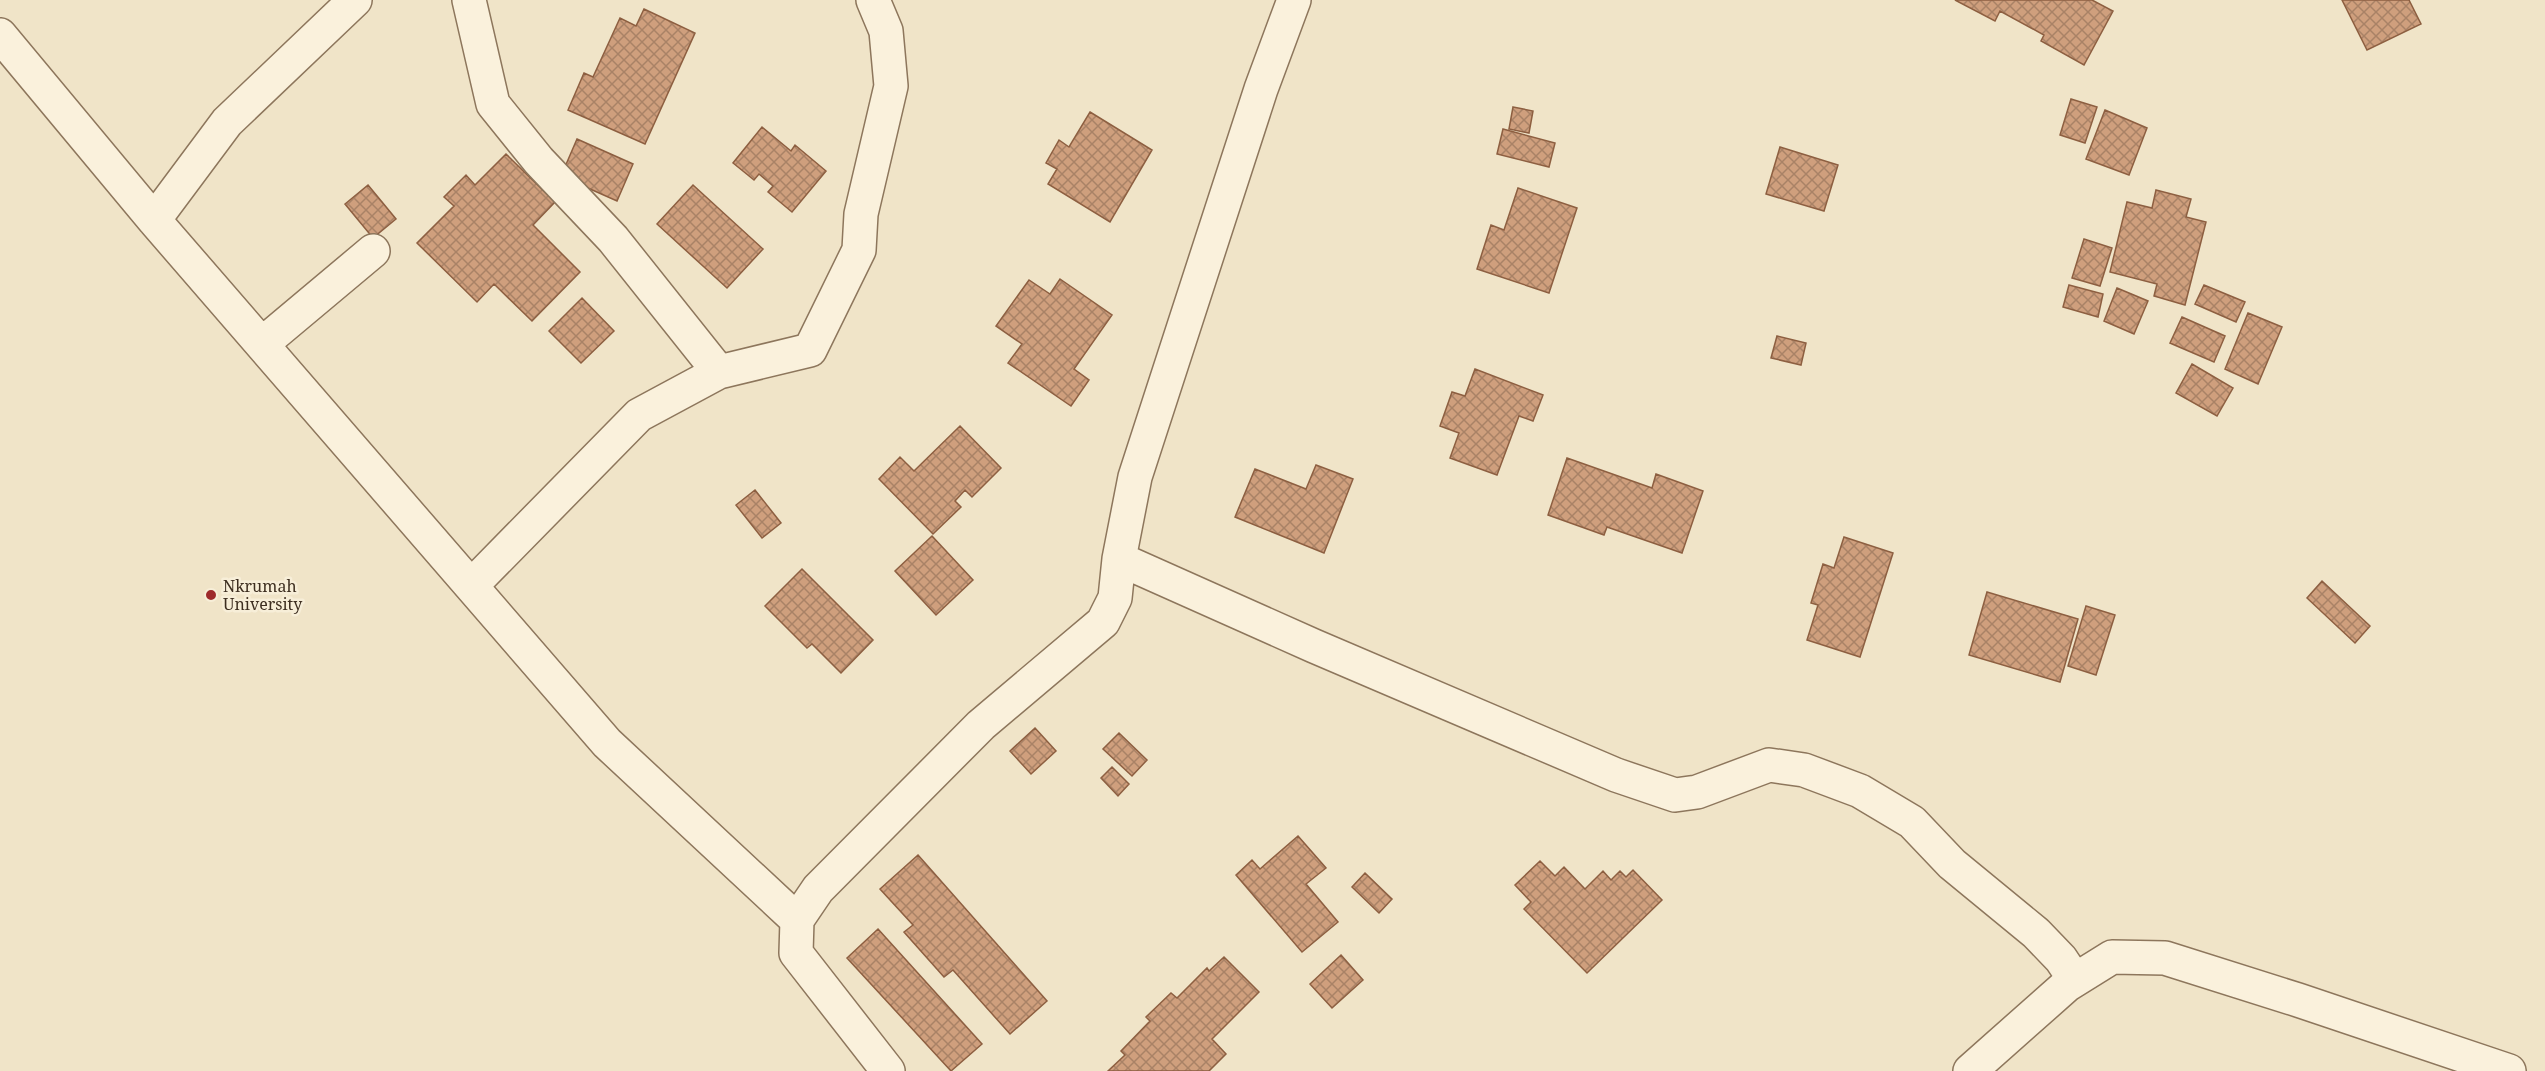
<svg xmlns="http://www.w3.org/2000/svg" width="2545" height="1071" viewBox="0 0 2545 1071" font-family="'Noto Serif',serif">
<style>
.building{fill:url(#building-cross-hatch);stroke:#8d5f41;stroke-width:1.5}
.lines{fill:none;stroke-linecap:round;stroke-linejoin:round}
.minor-casing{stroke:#8d765c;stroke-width:36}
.minor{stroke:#faf1dc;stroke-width:33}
.poi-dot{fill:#9e2a2b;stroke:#f7eed8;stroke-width:2}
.labels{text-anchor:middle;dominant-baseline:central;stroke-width:5;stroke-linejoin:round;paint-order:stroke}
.poi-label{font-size:16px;fill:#3d2e20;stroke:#f7eed8;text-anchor:start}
</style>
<defs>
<pattern id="building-cross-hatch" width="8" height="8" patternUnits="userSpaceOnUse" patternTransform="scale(1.5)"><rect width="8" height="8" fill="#cf9f7d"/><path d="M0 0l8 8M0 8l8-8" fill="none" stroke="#a98266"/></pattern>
</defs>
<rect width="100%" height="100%" fill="#f0e4c8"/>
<path class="building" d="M1955,0H2092L2113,11L2084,65L2041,41L2044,35L2000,11L1995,21Z
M2342,0H2409L2421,24L2367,50Z
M644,9L695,33L645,144L568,110L584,73L593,77L620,18L636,26Z
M2071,99L2097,107L2085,143L2060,135Z
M1513,107L1533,111L1529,133L1509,129Z
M2105,110L2147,128L2129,175L2086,159Z
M1090,112L1152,150L1110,222L1048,184L1057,169L1046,163L1059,140L1069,147Z
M762,127L791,151L795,145L826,171L792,212L768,192L773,186L759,174L754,180L733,163Z
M1503,129L1555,143L1549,167L1497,154Z
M577,139L633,164L617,201L561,176Z
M1780,147L1838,165L1824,211L1766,194Z
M506,154L555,202L533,225L580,272L532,321L494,284L477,302L417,243L454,206L444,197L466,175L475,185Z
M368,185L396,219L373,238L345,204Z
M693,185L763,249L727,288L657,224Z
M1518,188L1577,208L1549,293L1477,269L1491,225L1504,230Z
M2156,190L2191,199L2186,217L2206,222L2185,305L2154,296L2157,284L2110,272L2127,202L2152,208Z
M2084,239L2112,248L2100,286L2072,278Z
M1060,279L1112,315L1074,369L1089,380L1071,406L1008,363L1022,344L996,326L1029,280L1050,294Z
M2069,285L2103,294L2098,317L2063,307Z
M2204,285L2245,302L2236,322L2195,304Z
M2117,288L2148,301L2134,334L2104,321Z
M582,298L614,331L581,363L549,331Z
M2248,313L2282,327L2258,384L2225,369Z
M2182,317L2225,336L2214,362L2170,343Z
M1777,336L1806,343L1801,365L1771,358Z
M2192,364L2233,388L2217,416L2176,393Z
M1475,369L1543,395L1533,421L1519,416L1497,475L1450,458L1459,433L1440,426L1452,392L1465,396Z
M960,426L1001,468L972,497L965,490L955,501L961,507L933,534L879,479L900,457L914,471Z
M1567,458L1652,488L1656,474L1703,491L1682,553L1607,527L1604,535L1548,515Z
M1316,465L1353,479L1324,553L1235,517L1255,469L1306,489Z
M755,490L781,523L762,538L736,505Z
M932,536L973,580L936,615L895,571Z
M1844,537L1893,553L1860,657L1807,640L1818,605L1811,603L1823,564L1834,568Z
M802,569L873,640L841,673L812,644L807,648L765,606Z
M2322,581L2370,626L2355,643L2307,598Z
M1987,592L2078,619L2060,682L1969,655Z
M2086,606L2115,615L2096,675L2068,666Z
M1035,728L1056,751L1031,774L1010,751Z
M1119,733L1147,760L1132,776L1103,749Z
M1112,767L1129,784L1118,796L1101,778Z
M1298,836L1326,868L1306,884L1338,922L1302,952L1236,875L1252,860L1260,869Z
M918,855L1047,1001L1010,1034L953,970L944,977L904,932L913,925L880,889Z
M1540,861L1555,876L1564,867L1585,889L1603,871L1611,880L1620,871L1626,877L1633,870L1662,900L1587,973L1524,909L1531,902L1515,885Z
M1365,873L1392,899L1379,913L1352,887Z
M878,929L982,1044L951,1071L847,958Z
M1341,955L1363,980L1332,1008L1310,984Z
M1224,957L1259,992L1212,1039L1226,1054L1209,1071H1108L1125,1055L1121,1051L1150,1021L1146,1017L1171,993L1177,998L1207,968L1209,971Z"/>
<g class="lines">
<defs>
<path id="minor" d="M469,0L493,104L539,161L613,239L719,372
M0,35L154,220L607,743L797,920
M154,220L227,122L355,0
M262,344L373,251
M1119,559L1314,646L1616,775L1675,795L1697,792L1769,765L1804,770L1860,791L1912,822L1952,864L2036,933L2061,959L2075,980
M471,586L639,415L719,372L810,350L859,250L861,214L891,86L886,31L873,0
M888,1071L796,953L797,920L818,889L981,725L1103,622L1115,598L1119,559L1135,477L1261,89L1294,0
M1970,1071L2067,985L2112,957L2165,958L2298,1000L2509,1071"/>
</defs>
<use href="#minor" class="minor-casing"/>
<use href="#minor" class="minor"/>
</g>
<circle class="poi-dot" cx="211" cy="595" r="6"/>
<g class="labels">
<g class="poi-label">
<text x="223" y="586">Nkrumah<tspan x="223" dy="18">University</tspan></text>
</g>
</g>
</svg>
